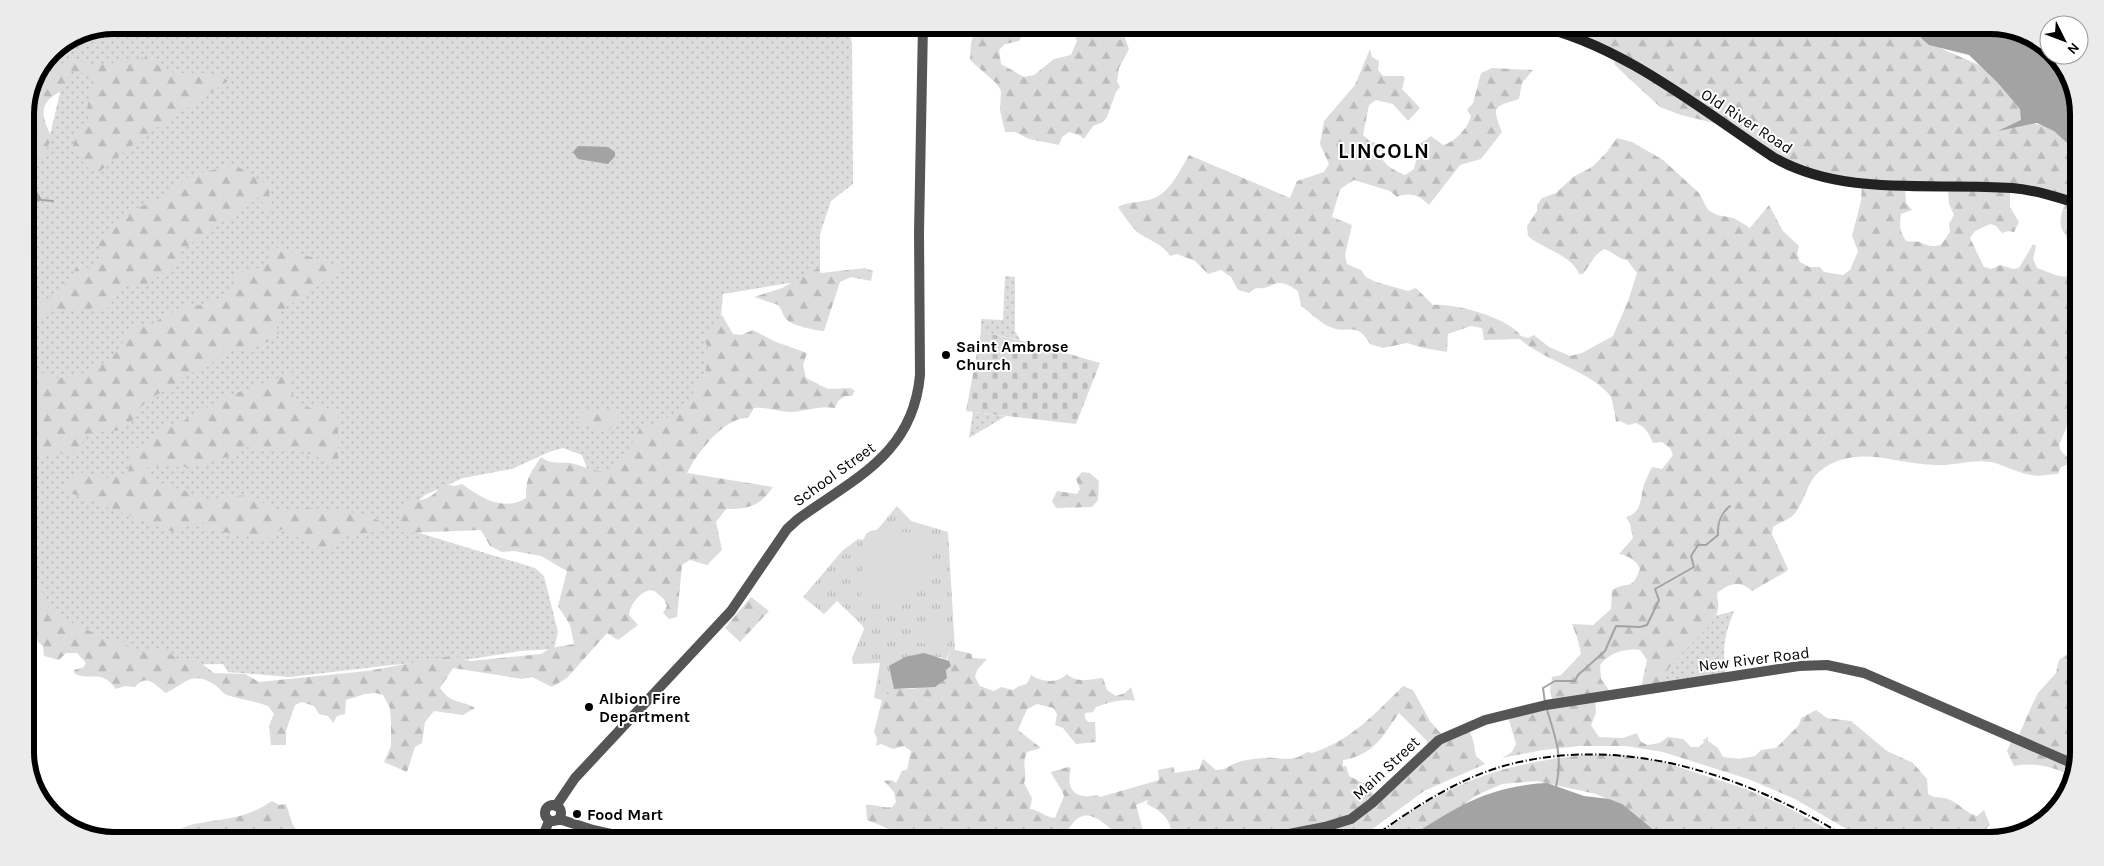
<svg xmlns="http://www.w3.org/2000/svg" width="2104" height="866" viewBox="0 0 2104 866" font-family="Karla,sans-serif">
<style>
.grass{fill:url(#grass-dots)}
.forest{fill:url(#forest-firs);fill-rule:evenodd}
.cemetery{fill:url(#cemetery-stones)}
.park{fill:url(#park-tufts)}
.pitch{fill:#dcdcdc}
.water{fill:#a3a3a3}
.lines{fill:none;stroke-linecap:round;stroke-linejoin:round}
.stream{stroke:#a3a3a3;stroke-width:2}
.tertiary{stroke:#555;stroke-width:10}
.secondary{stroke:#222;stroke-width:10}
.rail{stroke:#000;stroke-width:2;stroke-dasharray:8 2.5 1 2.5;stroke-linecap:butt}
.poi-dot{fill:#000;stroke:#fff;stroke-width:2}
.labels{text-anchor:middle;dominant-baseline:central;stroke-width:4;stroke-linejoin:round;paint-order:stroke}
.street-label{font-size:16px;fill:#000;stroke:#fff}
.poi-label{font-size:16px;font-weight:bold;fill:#000;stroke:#fff;text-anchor:start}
.district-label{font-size:21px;font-weight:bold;letter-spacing:1px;fill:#000;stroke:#fff}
.rim{fill:none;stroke:#000;stroke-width:6}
</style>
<defs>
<pattern id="grass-dots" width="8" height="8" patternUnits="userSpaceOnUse" patternTransform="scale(1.25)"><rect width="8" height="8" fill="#dcdcdc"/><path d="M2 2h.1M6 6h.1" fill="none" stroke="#bbb" stroke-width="1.8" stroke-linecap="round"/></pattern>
<pattern id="forest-firs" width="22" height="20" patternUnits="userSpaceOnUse" patternTransform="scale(1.25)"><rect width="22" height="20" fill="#dcdcdc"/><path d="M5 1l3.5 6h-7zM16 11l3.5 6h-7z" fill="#bbb"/></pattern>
<pattern id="cemetery-stones" width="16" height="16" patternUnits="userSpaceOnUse" patternTransform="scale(1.25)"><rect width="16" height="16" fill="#dcdcdc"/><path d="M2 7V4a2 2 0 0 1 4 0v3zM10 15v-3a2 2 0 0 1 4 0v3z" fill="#bbb"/></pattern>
<pattern id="park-tufts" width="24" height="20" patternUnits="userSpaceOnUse" patternTransform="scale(1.25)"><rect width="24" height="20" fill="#dcdcdc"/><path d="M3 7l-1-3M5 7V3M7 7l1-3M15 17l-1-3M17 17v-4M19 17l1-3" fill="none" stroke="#bbb"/></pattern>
</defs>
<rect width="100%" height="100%" fill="#fff"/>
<path class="grass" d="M114,25H848L852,44L853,184L831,201L820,234V278L723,294L718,349L701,389L640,464L590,477L582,455L563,448L549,452L512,469L463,478L425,495L405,513L406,529L535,568L544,576L558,632L554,649L520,651L471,659L392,665L290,677L228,672L223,664L167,665L25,631V134L48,137L51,131L62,84V77L41,72L51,51L80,32Z
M1005,276L1015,277V331L1020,340L981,332V319L1003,320Z
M973,412L1006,416L969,438Z
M1734,611C1724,636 1722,650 1726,677L1659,686L1668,664L1710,617Z"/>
<path class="forest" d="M977,25H1029L1019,41L1005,44L999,50L1001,64L1024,77L1034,75L1054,59L1071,55L1077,41L1073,31L1060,25H1127L1124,35L1129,49L1119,68L1117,81L1120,87L1116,92L1107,117L1103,122L1093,126L1084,139L1079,135L1069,132L1062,137L1059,145L1029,139L1015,132H1005L1000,110L1001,91L997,84L970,60L971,43Z
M1544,25H1956L1950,30L1940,48L1979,65L2011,90L2021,100L2026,122L2055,128L2079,153V251L2077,246L2067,241L2066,235C2056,225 2062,213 2066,200L2010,190V207L2019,222L2014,232L2008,231L2002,233L1996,226L1990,224L1975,231L1970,238L1984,267L1991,269L2000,265L2013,269L2019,268L2033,244L2036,246L2033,259L2037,268C2063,277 2070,286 2079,255V418L2067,426L2059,445L2061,451L2070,460L2069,464L2061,467L2058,474C2049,474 2039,477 2031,475C2017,473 2005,465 1991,462C1974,459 1956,465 1938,465C1898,466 1858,442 1820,471C1807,481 1805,501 1795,513C1790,520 1780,522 1773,527L1772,534L1788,569L1787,571L1752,591C1740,579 1728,584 1717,593C1717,598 1719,604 1718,609C1716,629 1670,656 1661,683L1641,688L1647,660L1640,650C1625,648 1609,653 1600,665L1601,679L1611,693L1595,696L1596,713L1591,725L1599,737L1623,738L1637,733L1641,742L1648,745L1659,743L1668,737L1683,739L1691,747H1699L1704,742L1703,740L1708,737V741L1718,748L1723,757L1739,759L1755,756L1761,750L1776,748L1799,725L1801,718L1816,710L1827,718L1851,721L1887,751L1913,763L1927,779L1928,794C1935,799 1941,796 1948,799C1959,803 1965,813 1977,816L1984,810L1990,825L1983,832H1966L1956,835L1955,841H1867L1795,799L1748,779L1663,752L1626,746H1580L1543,750L1502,758L1512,752L1516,744L1507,713L1553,702L1550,692L1552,677L1561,675L1581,654C1579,642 1576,634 1572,624L1593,625L1611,609L1612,590C1628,580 1631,593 1640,569C1636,560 1629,556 1619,554L1633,538L1630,524L1626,517C1642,513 1640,499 1644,485C1646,479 1649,473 1652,467L1662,469L1673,455L1670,448L1662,442L1653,443C1649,434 1646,427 1636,423L1628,425L1620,421L1616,422C1616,418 1612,399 1611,397C1594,372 1542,360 1520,339L1484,340L1482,328L1471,326L1448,334L1447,352L1423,348L1407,343L1383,348L1370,344C1357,320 1347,335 1330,327C1319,322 1310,312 1301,306L1298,291C1273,273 1275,291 1256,288L1249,293L1238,290L1231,277L1221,270L1208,274L1195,261L1177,254L1170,256C1164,246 1154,242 1145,237C1133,231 1125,217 1118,207C1129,201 1140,203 1152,199C1170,193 1180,170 1189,155L1290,198L1297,181L1324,172L1329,164L1320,144L1324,121L1355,85L1370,49L1372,57L1379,61L1378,70L1383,76H1403L1405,78L1402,89L1420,108L1408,121L1393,104L1376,100L1369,105L1363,135L1371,142L1384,144L1379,153C1384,165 1393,170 1405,175L1414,169L1418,153L1416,147L1431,136L1443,145C1455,142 1468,128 1471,116L1467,110L1473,103L1481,73L1492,68L1533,70L1522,83L1519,99C1494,107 1491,105 1502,132L1481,159L1460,165L1429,205C1419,195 1410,192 1397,197L1390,191L1354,180L1340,189L1332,217L1352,225L1345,255L1347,264L1361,270L1366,277L1376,282L1408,291L1416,288L1433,305C1455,303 1509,318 1521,336L1528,338L1534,335L1549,347L1570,356L1582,353L1613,336L1628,301L1637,273L1627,260C1617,259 1613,251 1604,249L1596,255L1583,274H1579C1572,255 1543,249 1528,236L1527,226L1537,211V205L1542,198L1556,193L1573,177L1592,167L1607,152L1617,138L1632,142L1663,160L1699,193L1708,210L1717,215L1734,218L1750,228L1769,205L1783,231L1799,246L1797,254L1800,262L1809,267H1820L1824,272L1843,275L1850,270L1858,251L1852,236L1861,201L1862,183L1805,171L1714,123L1681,115L1660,107L1618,68L1614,63L1617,56ZM1905,187H1948L1949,204L1954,215L1949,224L1950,232L1941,245C1931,247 1928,246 1920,242C1916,241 1910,242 1906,241C1900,233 1899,224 1901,214L1912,210L1906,203Z
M1993,26L2024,32L2049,53L2008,35Z
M146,55C156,59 157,68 167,71C187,77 212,67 228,81C184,111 138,137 98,173L85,166L81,158L71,151L77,134L88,125V103L95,75L70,71L64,90C37,102 41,115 52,138L45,152L38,159L30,157L25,134V108L41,74L71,59L97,65L145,58Z
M235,165L271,187L269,194L272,204L268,210L258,197L231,221L222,222L182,250L179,262L147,284L123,287L117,292L110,307L96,311V307L82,311L53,308L25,330V298L44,302L71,277L78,264L82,269L94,267L100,258L99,239L113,223L129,211L165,197L190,175Z
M277,243L276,249L284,243L287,246L282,249L283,252C293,249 327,263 341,267L316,288L286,307L281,312L276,325L279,333L269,341L256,347L225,352L206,368L188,374L165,391L150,398L136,412L134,419L120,430L86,434L79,453L42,454L32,462L26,478L31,508L25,518V357C34,366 41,374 53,377C72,381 101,367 114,355C122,346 125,335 134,326C147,331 156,320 167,315C174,311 179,311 185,306C195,308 223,300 229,291C233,286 234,279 238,273C245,270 257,271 262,266C267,263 271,250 277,243Z
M818,268L821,273L865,268L873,271L871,281L851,277L840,282L824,331C817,331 790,325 786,319C782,314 782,309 778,305L754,297L782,288Z
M722,315L733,334L741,335L753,330L776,342L807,353L803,365L806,378L828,389L850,388L855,391L852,396H845L838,401L835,408C819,405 805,412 789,412C777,411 767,407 754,408L748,418C724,417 697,453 687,473L773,487C760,506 749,509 726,509L716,522L722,550L707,565L690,560L682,565L677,617L669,619L663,613L667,606L664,599L653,590C641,590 630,604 629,615L638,625L618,640L607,633L567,678L552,687L532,677L522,679L453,668L440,688C452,705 460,699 475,708L463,715L434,711L425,722L422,743L415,747L407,772L384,762L391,746V722L390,708L383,695L376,693L365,694L346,700L345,714L337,716L333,723L328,716L319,714L314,706L302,702L295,705L286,731V745H271L269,726L274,714L268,706C255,701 239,699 227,695C222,693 219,687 215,685C193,670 185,683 166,693C155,685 147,673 135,687L125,686L116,689C101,669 92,681 75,674L74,670L84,667L86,663L77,653H66L59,660L44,656L43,646L33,638L25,639V580L36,584L43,592V598L47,606L63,618L108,640L124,642L135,654L155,648H164L178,660L201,663L214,673L245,674L259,682L367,671L451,656L471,661L541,654L551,648L574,644L570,625L558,606L567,571L541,556L514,551L502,552L490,546L481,530L405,533L400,531L397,523L405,501C422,502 434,498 443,483L454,486L462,484C481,498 503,512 526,498C525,479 531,472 541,457C552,465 559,462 571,463C581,465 591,471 601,471C623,473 631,443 640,428L656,425L685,406L695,389L705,378L708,348L703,337Z
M295,372L290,389L296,401L312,409L323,404L329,410L338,412V465C319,457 296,447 274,448C260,450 263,452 248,447C213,464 191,472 152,464L147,468V475L159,485L181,489L205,499L248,495L259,499L275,512L307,508L328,509L364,514L382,522L384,531L343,535L327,553L282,529L260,543L251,537L207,529L203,522L199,527L184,524L173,532L65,491L64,489L77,475L84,472L106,478L126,474L129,469L132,450L146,444L157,430L183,421L228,396Z
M605,407L618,412L620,416L607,433L579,423L577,420L583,411L595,412Z
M1082,472L1090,473L1099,481L1098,500L1092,507L1056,508L1052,501L1057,491L1077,494L1080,489L1076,479Z
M751,597L769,611L740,642L725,628Z
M2079,646V752L2074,776C2052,767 2038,762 2014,766L2007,751L2013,737H2018L2033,703L2038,693L2056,673L2059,660Z
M951,649L972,654V658L987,659L977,670L975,677L980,686L994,691L1001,687L1013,690L1019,686L1027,684L1031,675C1041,682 1058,684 1067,674C1077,684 1091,679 1103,678L1107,690L1116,696L1125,693L1131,687L1135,701C1123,698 1108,703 1096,707L1093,712L1085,713V718L1088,722H1095L1096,742L1076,744L1063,728L1055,725L1057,714L1053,708L1037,704L1027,709L1018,730L1041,748L1027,752C1021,764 1028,772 1024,783L1032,798L1030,809C1040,810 1044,817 1055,818L1064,796C1061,786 1055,782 1051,772L1068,767L1071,768C1065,792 1077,800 1098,795L1100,797L1159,780L1158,770L1173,767L1175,773L1199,769L1203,759L1216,770C1225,770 1227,767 1234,764C1241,760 1254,759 1262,758C1278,756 1292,764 1307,752L1312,753C1350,741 1375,714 1403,686L1413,690L1430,721L1443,736L1467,725L1473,740L1476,756L1485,764L1424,791L1356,841H1169L1172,837C1171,818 1162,812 1147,804L1148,800L1136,805L1146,841C1141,841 1131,843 1126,841C1112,834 1091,801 1073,823C1068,829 1066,833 1067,841H929L921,833L892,830L867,820L866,805C876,804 883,809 892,807L896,802L894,792L884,781L892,780L896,783L902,771L907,770L911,751L904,746L893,749L881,744L876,746L877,738L874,732L882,700L894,689H912L939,684C945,672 946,661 951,649ZM1399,713L1427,741V748L1375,796L1365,784L1349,776L1346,766L1343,767V760C1374,755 1383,736 1399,713Z
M1585,755H1623L1663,762L1743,788L1785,806L1849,841H1661L1622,806L1596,794L1537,781L1502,784L1475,796L1453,814L1405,841H1372C1441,785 1497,764 1585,755Z
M272,801L279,805L286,804L292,823L303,841H154C167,836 181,827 194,824C226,818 243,820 272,801Z"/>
<path class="cemetery" d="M981,332L1032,343L1100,363L1076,424L966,411Z"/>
<path class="park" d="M897,506L911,521L948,532L955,650L951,649L946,660L940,657H906L895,664L894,689L882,700L874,698L880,663L853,664L852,658L864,629L862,625L837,601L824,614L803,597L842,551L858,539L863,540L870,531L877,530Z"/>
<path class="pitch" d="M877,530L931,534L936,543C933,557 930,572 921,583C907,599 881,607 861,602L863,540L867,533Z
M919,623L950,629L947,648L916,642Z"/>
<path class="water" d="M1925,25L1940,27L1958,26L1980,35H1983L1972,25H1990L2062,63L2079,108V154L2054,131L2037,123L1998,131L2021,120L2020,109L1997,82L1969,55L1929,45L1921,38L1922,28Z
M578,146L608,147L615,152V156L608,164L578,159L573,152Z
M25,186L35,188L42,200L32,204L29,224L25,228Z
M924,653L949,661L951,666L946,670L947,678L935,687L894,689L889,666L905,657Z
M1547,783L1584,796L1609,799L1622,804L1667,841H1403C1454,809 1485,786 1547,783Z"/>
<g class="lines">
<path class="stream" d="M42,200L53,201
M1545,703L1543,688L1555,681H1575L1578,675L1605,651L1616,626L1640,627L1647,625L1659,600L1655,589L1694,567L1691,556L1698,545H1706L1718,535C1717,524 1721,513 1730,506
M1547,710C1556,738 1563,758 1556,787"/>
<path class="tertiary" d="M545 813a8 8 0 1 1 16 0a8 8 0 1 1-16 0Z
M556,806L575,778L731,611L787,529L798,519C855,478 913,454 920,375L919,232L923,25
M559,819L593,830L642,841
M541,841L549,821
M1252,841L1325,827L1351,819L1372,803L1439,740L1485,720L1546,705L1799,666L1827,665L1864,673L2076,765"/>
<path class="secondary" d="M1533,25C1620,43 1700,109 1773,157C1843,198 1935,182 2012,188C2035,190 2057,197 2079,204"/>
<path class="rail" d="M1368,841C1413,808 1460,776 1515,763C1634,735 1753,779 1853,841"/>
</g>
<g class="poi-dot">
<circle cx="946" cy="355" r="5"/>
<circle cx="589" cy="707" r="5"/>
<circle cx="577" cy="814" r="5"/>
</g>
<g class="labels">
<g class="street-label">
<text transform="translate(1747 121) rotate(33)">Old River Road</text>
<text transform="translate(834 474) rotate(-36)">School Street</text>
<text transform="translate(1754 659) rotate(-7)">New River Road</text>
<text transform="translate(1386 768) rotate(-43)">Main Street</text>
</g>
<g class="poi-label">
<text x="956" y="346">Saint Ambrose<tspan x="956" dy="18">Church</tspan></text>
<text x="599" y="698">Albion Fire<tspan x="599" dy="18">Department</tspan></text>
<text x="587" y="814">Food Mart</text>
</g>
<g class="district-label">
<text x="1384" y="151">LINCOLN</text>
</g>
</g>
<path d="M0 0H2104V866H0ZM114 34H1990A80 80 0 0 1 2070 114V752A80 80 0 0 1 1990 832H114A80 80 0 0 1 34 752V114A80 80 0 0 1 114 34Z" fill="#ebebeb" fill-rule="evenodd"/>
<path class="rim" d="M114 34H1990A80 80 0 0 1 2070 114V752A80 80 0 0 1 1990 832H114A80 80 0 0 1 34 752V114A80 80 0 0 1 114 34Z"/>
<g transform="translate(2064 40) rotate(132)"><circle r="24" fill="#ffffff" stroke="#999999"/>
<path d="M0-4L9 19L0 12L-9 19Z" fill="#000000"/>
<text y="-8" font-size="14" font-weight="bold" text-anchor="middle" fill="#000000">N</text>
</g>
</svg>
